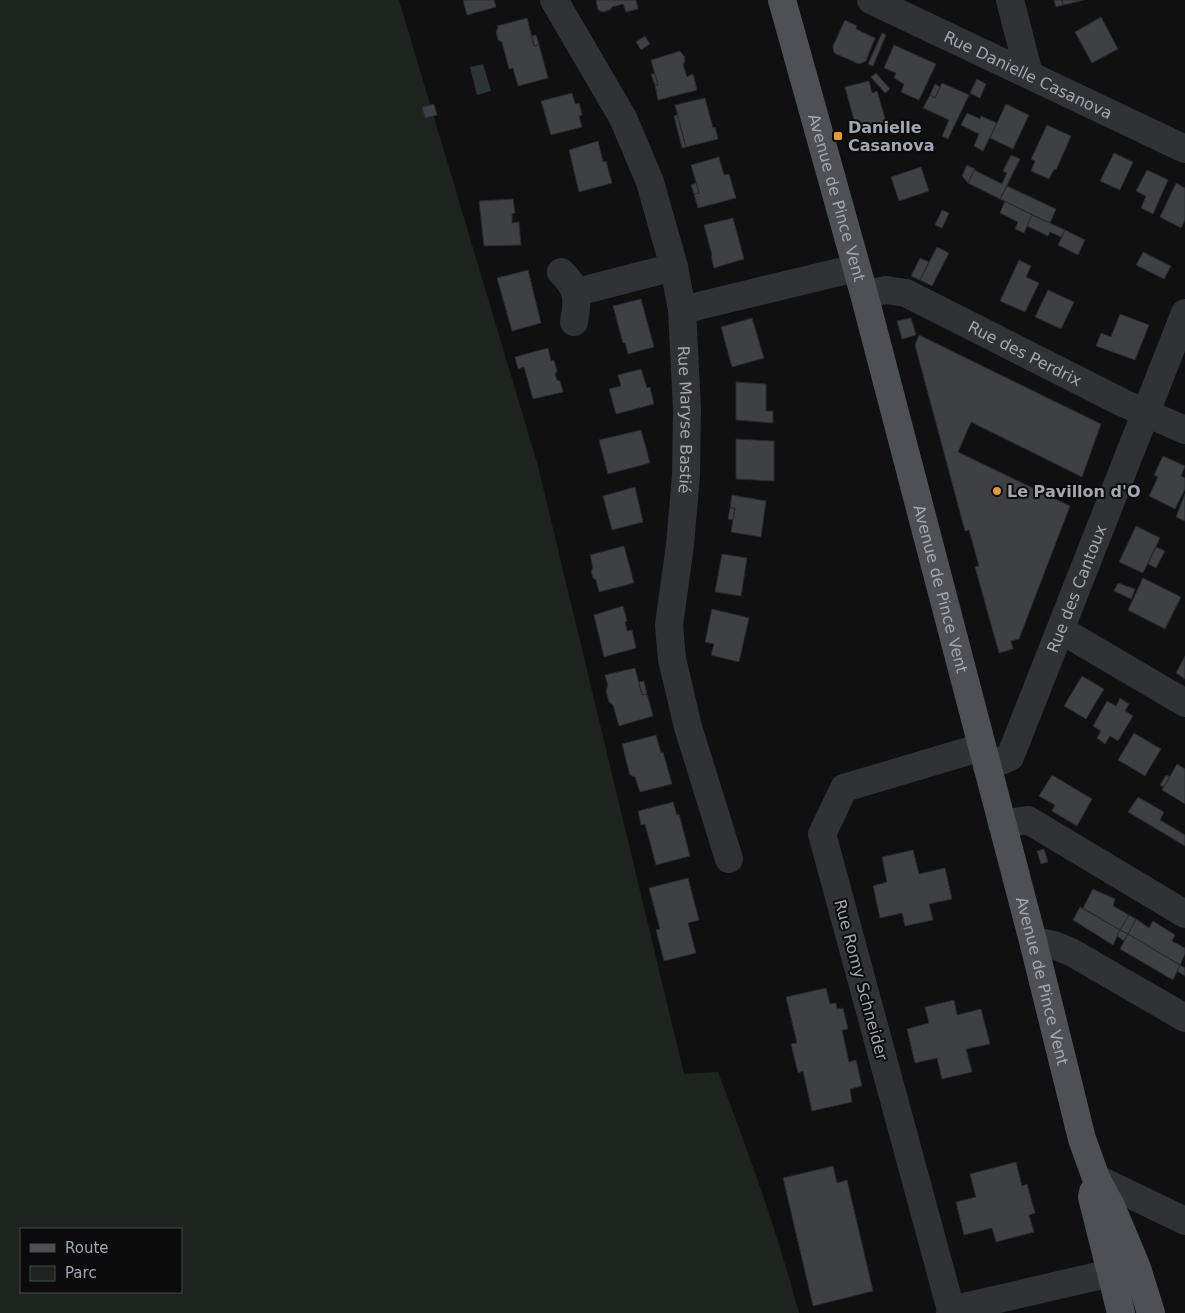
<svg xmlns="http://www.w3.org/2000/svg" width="1185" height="1313" viewBox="0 0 1185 1313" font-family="'DejaVu Sans',sans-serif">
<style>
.green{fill:#1d241d;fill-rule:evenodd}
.water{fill:#2a3439}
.building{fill:#3f4044;stroke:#2a2a2d}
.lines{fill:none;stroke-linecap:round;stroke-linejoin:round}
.minor{stroke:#313236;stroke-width:28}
.major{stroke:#4d5055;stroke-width:28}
.poi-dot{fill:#e89731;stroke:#0b0b0c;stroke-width:2}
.labels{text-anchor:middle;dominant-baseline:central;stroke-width:4;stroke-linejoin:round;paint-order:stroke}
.street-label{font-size:16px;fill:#a2a8b1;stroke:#0b0b0c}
.poi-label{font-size:16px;font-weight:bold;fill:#a2a8b1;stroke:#0b0b0c;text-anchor:start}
</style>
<rect width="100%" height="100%" fill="#101011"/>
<path class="green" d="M0,0H399L538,466L684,1074L718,1072C748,1151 777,1231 799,1313H0ZM21,1229H181V1292H21Z"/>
<path class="water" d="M483,64L491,91L477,95L470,67Z"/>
<path class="building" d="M463,0H494L496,7L467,15Z
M596,0H636L638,9L626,12L623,4L612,7L610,10L603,12L598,10Z
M1054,0H1062L1063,5L1056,7Z
M1062,0H1084L1063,5Z
M1101,17L1118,49L1092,63L1075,32Z
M527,18L534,46L539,45L548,78L518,86L513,68L509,69L502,42L498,40L496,31L498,28L497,26Z
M845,20L857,26L856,29L875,38L866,61L859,64L834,53L833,46Z
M882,33L886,35L873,66L868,64Z
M536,35L539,45L534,46L532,36Z
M645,36L650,44L641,50L636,42Z
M894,45L936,64L919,100L901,92L904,84L894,78L896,73L884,68Z
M680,51L684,56L685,61L683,65L687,77L693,74L697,90L658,100L655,85H658L651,60Z
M876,73L890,89L885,93L871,77Z
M651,74H655L658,85H655Z
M977,79L986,84L980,98L970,93Z
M869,81L872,93L877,91L886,122L857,131L845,87Z
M942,83L969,95L948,139L942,136L949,120L923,108L930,95L935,98Z
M935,84L940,87L935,98L930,95Z
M572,93L575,104L579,103L582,115L579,116L582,127L551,135L541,101Z
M705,98L713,128L715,127L718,139L686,147L675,105Z
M434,104L437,115L425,118L422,107Z
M1006,104L1029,115L1013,149L990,138Z
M967,113L980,119L981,116L997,123L983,151L974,146L979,134L961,125Z
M677,115L686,147L682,148L674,116Z
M1047,125L1071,136L1056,170L1054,169L1049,179L1031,171L1035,161L1031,159Z
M598,141L603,162L606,161L612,183L579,192L569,150Z
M1114,153L1133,162L1120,190L1100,181Z
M1011,155L1020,159L1000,199L968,183L974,170L1002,184L1007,173L1003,171Z
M719,157L724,175L729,174L736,198L698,208L694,194L699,193L691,165Z
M967,165L975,169L968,183L962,176Z
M921,167L929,191L899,201L891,177Z
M1147,170L1168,180L1153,214L1141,208L1146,196L1136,191Z
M696,183L699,193L694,194L691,185Z
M1176,183L1185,188V220L1181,228L1160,217Z
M1007,186L1056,209L1050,223L1000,199Z
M513,199L515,213L512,214V223L519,222L521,245L484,246L479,201Z
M1005,201L1032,215L1024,233L1015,229L1018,222L1000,213Z
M942,210L949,213L942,228L935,225Z
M1032,215L1065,230L1061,237L1050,232L1048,236L1027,226Z
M733,218L744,259L714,268L711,256L712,255L704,225Z
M1065,230L1085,240L1078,255L1058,245Z
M937,247L949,253L932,286L920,280Z
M1143,252L1171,266L1164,279L1136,265Z
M920,258L929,262L920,280L911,276Z
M1019,260L1031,266L1026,277L1039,283L1025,312L1000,301Z
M528,270L541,323L512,331L497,278Z
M1048,290L1074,302L1061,329L1035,317Z
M641,299L654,347L628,354L625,343H623L613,306Z
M1120,314L1149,325L1135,360L1096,346L1101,333L1111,337Z
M752,318L764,358L732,367L721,327Z
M911,318L916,335L902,339L897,321Z
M919,335L1101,424L1082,477L971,422L958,452L1070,506L1019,639L1011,641L1013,649L999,653L975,567L979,566L969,530L965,531L915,345Z
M548,348L551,361L554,360L557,371L555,374L557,380L560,381L563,392L533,399L524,367L518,369L515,357Z
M641,369L647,388L650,387L654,404L616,414L609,389L621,386L618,375Z
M736,382L766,384V411H773V423L736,420Z
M641,430L650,463L608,474L599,440Z
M736,439L774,441V481L736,479Z
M1163,456L1185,466L1181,476L1185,478V489L1175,509L1149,496L1158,477L1154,475Z
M635,487L643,522L612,530L603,496Z
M1185,494V521L1176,517Z
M732,495L766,501L761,537L731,532L735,508H730Z
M730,508H735L733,520L728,519Z
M1136,526L1160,538L1143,573L1119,562Z
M624,546L634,583L599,592L596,580L593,578L591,571L593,568L590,555Z
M1156,547L1165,551L1156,568L1148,564Z
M722,554L747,558L741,596L715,592Z
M1143,578L1181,597L1165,629L1128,610Z
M1118,583L1135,589L1131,599L1114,591Z
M623,606L627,621L625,622L627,631L632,630L636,648L604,657L594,615Z
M712,609L749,618L739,662L711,655L714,644L705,642Z
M1185,656V679L1176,673Z
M635,668L642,695L647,694L653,716L619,726L613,705L609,702L606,690L608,686L605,675Z
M1082,676L1104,689L1086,719L1064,706Z
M644,681L647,694L642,695L639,682Z
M1120,698L1129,704L1125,711L1133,716L1118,741L1110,736L1105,744L1097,738L1101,731L1093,726L1107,701L1116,706Z
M1134,733L1161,749L1145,776L1118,760Z
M656,735L661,753L663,752L672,784L640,792L635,777L630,775L622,744Z
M1177,764L1185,769V804L1162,790Z
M1052,775L1092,799L1077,826L1052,811L1055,805L1039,796Z
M1166,775L1170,777L1164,787L1160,785Z
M1138,797L1164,812L1160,820L1185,835V846L1128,812Z
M673,802L677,815L679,814L690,856L656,865L645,824L641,825L638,811Z
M1044,849L1048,862L1041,864L1037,851Z
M913,850L919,874L945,868L952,899L929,904L933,920L905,926L902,913L880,918L873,886L887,882L882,857Z
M688,878L699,920L688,923L696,953L664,961L656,930L660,929L649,888Z
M1093,889L1115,899L1113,906L1129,915L1120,930L1083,908Z
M1080,907L1120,930L1113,945L1073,920Z
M1129,915L1136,919L1128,934L1120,930Z
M1136,919L1149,928L1153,921L1175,935L1172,941L1185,948V954L1180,965L1128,934Z
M1120,930L1128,934L1124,941L1117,936Z
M1128,934L1180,965L1173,980L1120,949Z
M1180,965L1185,968V976L1177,971Z
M826,988L830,1004L836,1003L837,1009L843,1008L848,1029L842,1030L849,1062L856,1060L862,1086L850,1089L852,1102L812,1111L803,1071L798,1073L791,1044L797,1043L786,997Z
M954,1000L957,1015L981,1009L990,1044L966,1049L972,1072L942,1079L937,1058L915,1063L907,1029L929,1023L925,1007Z
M1016,1162L1022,1186L1027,1184L1035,1213L1029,1215L1034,1232L996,1242L992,1228L964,1235L956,1202L976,1197L970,1174Z
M833,1166L837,1183L847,1180L873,1291L813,1306L783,1178Z"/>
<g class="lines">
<g class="minor">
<path id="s1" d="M554,0L623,118L650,182L674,267L682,310L687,409L686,475L680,545L669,625L672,659L688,727L729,859"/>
<path id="s2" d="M871,0L1185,149"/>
<path d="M1010,0L1029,74"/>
<path d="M561,272C579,289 578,299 574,322"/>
<path d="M577,292L674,267"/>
<path id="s3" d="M864,294L886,290L906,293L1123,403L1185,430"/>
<path d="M682,310L856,268"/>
<path d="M1061,630L1185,703"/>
<path id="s4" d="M987,767L1010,757L1185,313"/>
<path d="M1002,824L1028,820L1185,914"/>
<path d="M1033,941L1054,945L1071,952L1185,1018"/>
<path d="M1096,1178L1185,1221"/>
<path d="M951,1310L1111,1273"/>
<path d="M950,1313L951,1310L822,834L844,788L982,747"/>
</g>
<g class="major">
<path id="s5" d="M782,0L864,294L1033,941L1082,1139L1096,1178L1111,1206L1137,1268L1151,1313"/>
<path d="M1093,1192L1092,1197L1121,1313"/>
</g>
</g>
<g class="poi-dot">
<rect x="833" y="131" width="10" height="10" rx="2.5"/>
<circle cx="997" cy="491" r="5"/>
</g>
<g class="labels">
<g class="street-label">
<text stroke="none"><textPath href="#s2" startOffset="174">Rue Danielle Casanova</textPath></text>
<text stroke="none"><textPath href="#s5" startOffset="205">Avenue de Pince Vent</textPath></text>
<text stroke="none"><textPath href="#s3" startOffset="176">Rue des Perdrix</textPath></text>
<text stroke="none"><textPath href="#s1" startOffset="448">Rue Maryse Bastié</textPath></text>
<text stroke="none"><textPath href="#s5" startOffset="610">Avenue de Pince Vent</textPath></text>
<text stroke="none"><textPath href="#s4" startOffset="206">Rue des Cantoux</textPath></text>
<text transform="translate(861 980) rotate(75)">Rue Romy Schneider</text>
<text stroke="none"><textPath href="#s5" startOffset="1015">Avenue de Pince Vent</textPath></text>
</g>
<g class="poi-label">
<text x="848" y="127">Danielle<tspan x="848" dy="18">Casanova</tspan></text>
<text x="1007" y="491">Le Pavillon d'O</text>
</g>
</g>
<rect x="20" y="1228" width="162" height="65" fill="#0b0b0c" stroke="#474a4e"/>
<rect x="30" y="1244" width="25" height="8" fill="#4d5055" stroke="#474a4e"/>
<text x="65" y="1253" font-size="15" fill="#a2a8b1">Route</text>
<rect x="30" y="1266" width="25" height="15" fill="#1d241d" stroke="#474a4e"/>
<text x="65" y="1278" font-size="15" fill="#a2a8b1">Parc</text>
</svg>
